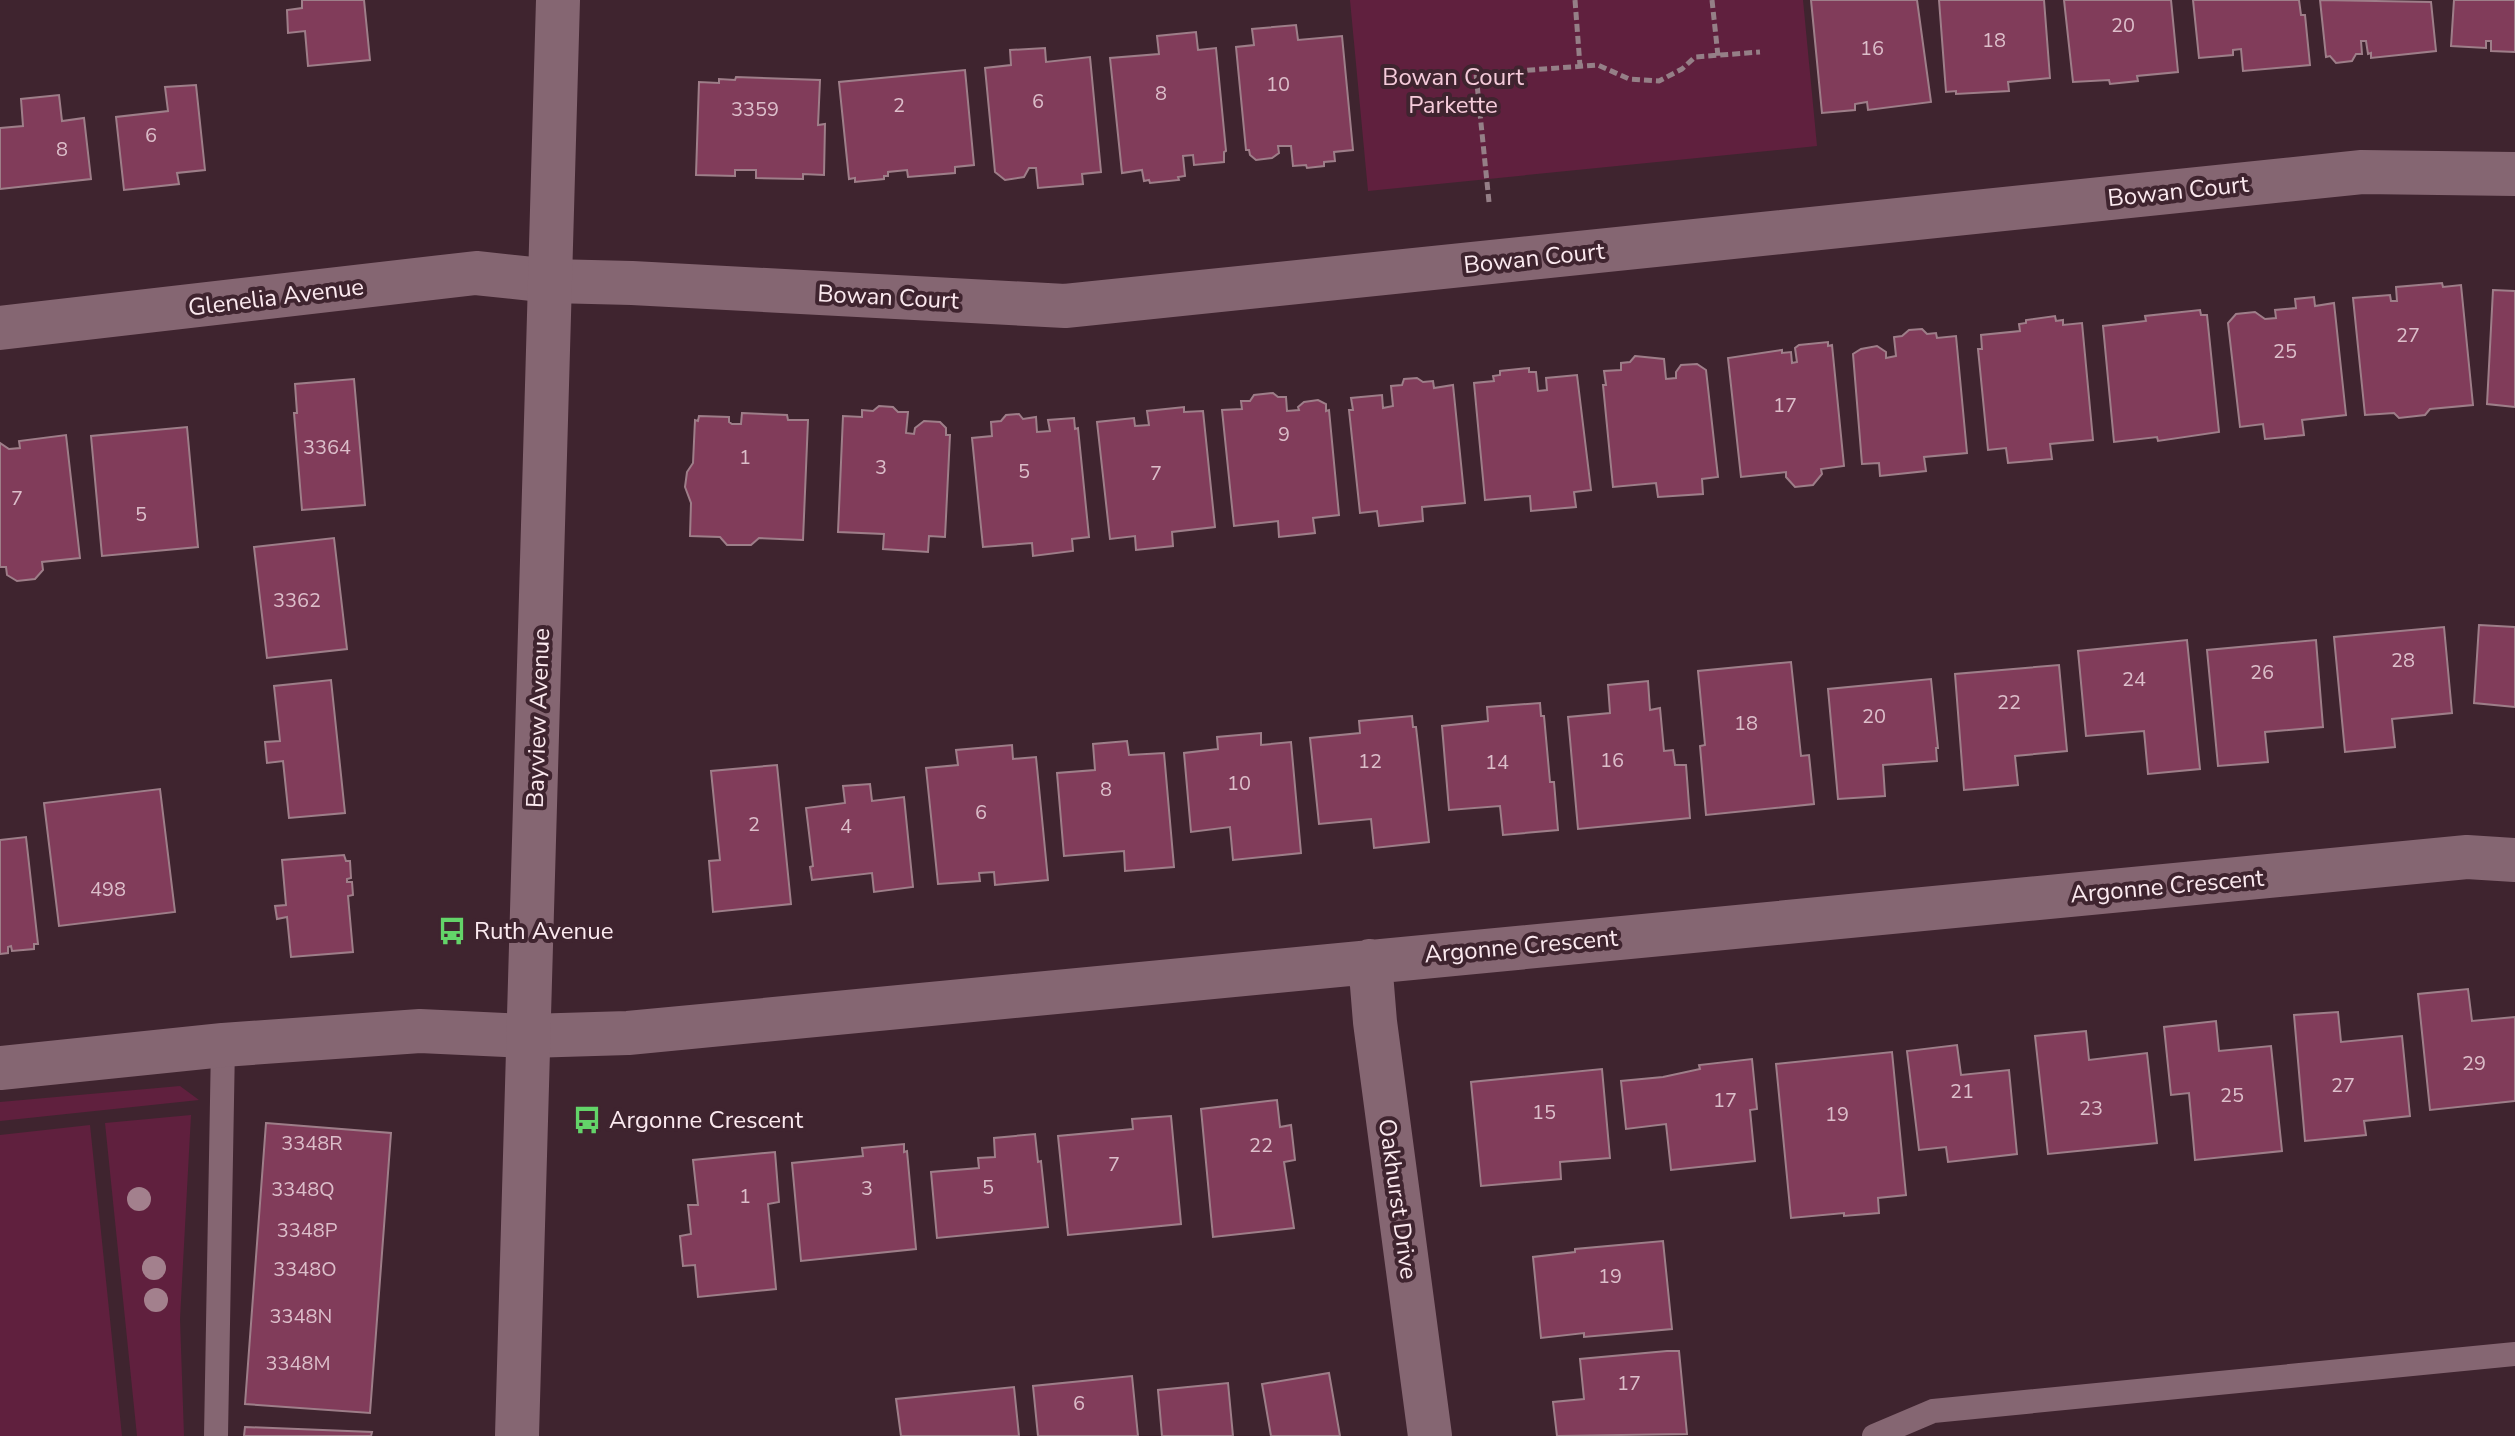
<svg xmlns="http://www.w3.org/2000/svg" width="2515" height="1436" viewBox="0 0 2515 1436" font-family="'Nunito Sans',sans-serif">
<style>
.green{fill:#60203e}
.building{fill:#813c5a;stroke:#9e7e89;stroke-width:2}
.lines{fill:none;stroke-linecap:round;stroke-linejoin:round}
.path{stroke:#957f87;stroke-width:5;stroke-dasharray:8 4;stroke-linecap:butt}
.service{stroke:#856672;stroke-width:24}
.minor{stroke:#856672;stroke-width:44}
.secondary{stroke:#856672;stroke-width:44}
.tree{fill:#a3808d}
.labels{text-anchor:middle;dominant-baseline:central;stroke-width:8;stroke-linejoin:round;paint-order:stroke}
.number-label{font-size:20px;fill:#dcbeca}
.park-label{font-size:24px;fill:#f5cbda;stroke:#3f242f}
.street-label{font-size:24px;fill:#fbe9ef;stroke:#3f242f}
.poi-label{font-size:24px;fill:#fbe9ef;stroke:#3f242f;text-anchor:start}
</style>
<rect width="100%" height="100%" fill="#3f242f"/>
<path class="green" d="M1350,0H1803L1817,146L1368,191Z
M180,1086L199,1100L0,1121V1102Z
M191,1115L180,1319L184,1436H137L105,1123Z
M90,1125L122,1436H0V1135Z"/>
<path class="building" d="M302,0H364L370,60L308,66L305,31L288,33L287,10L302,8Z
M1811,0H1917L1931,102L1868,110L1867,102L1855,104V110L1822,113Z
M1939,0H2044L2050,78L2008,82L2009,91L1956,94V91L1946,92Z
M2064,0H2171L2178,72L2137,76L2138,81L2110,84L2109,80L2073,82Z
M2193,0H2299L2301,15H2305L2310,65L2243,71L2241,49L2233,50V55L2199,58Z
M2320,0L2431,2L2436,51L2371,58V53L2368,54L2366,41H2361L2362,54H2356L2352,61L2336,63L2330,56L2326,57Z
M2454,0H2515V52L2491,51V41H2486V48L2451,46Z
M1296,25L1298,40L1342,36L1353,150L1334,152L1335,161L1324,162V166L1307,168L1306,165L1293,166L1291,146H1278L1279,153L1272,158L1256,160L1250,155L1249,150H1246L1236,47L1254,45L1252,29Z
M1196,32L1198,50L1216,48L1226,151L1224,152V162L1194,165L1193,155L1183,156L1185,176L1178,177L1179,180L1150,183L1149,180L1144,181L1142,170L1122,173L1110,58L1159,54L1157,36Z
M1045,48L1046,62L1090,57L1101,172L1082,174L1083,184L1038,188L1036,168H1029L1024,177L1005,180L995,172L985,68L1011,65L1010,50Z
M965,70L974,165L955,167V173L908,177L907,170L888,172V176H884V179L855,182V178L849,179L839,82Z
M736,77L820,80L818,125L825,124L824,175L803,174V179L756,178V170H735V176L696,175L699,82L719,83V79L735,80Z
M196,85L205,170L177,173L179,184L124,190L116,117L168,111L165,87Z
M59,95L62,121L84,118L91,179L0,189V128L23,126L21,99Z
M2442,283L2443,287L2461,285L2473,405L2430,409L2425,415L2399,418L2394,413L2365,415L2353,298L2390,295L2391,301H2397L2396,287Z
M2493,290L2515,291V407L2487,404Z
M2314,297L2315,306L2334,303L2346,415L2302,420L2304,435L2265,439L2263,424L2240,427L2228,323L2236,314L2255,312L2265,319L2276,318L2275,310L2296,308L2295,299Z
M2200,310L2201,315H2207L2219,432L2158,441L2157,437L2114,442L2103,326L2146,321L2145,316Z
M2055,316L2056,321L2063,320V325L2082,323L2093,440L2050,444L2052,459L2008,463L2006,448L1988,450L1978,349H1982L1981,335L2020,331L2019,324L2026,323V320Z
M1922,329L1927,334L1936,333L1937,338L1956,336L1967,453L1924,457L1926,471L1880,476L1879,463L1862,464L1853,354L1861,349L1877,346L1886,352V358L1896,356L1894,337L1902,336L1909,330Z
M1828,342V346L1832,345L1844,466L1821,469L1822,474L1813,485L1795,487L1786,477V472L1741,477L1728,358L1782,350V353L1791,352L1792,363L1797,362L1795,348L1799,345Z
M1635,356L1664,359L1666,379L1676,378V372L1681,365L1697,364L1706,370L1718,477L1702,479L1703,494L1658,497L1656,483L1613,487L1603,385H1606L1604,371L1621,370V363L1630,362Z
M1529,368V372H1536L1538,391L1547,390L1546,378L1577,375L1591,490L1574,492L1576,507L1531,511L1530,496L1485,500L1474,383L1494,381L1493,376L1500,375V371Z
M1417,378L1423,382L1433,381L1434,388L1453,385L1465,503L1422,507L1423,521L1379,526L1377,511L1360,513L1349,410H1353L1351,398L1382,395L1383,408L1393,406L1391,386L1402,385L1404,379Z
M354,379L365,505L302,510L294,413H297L295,384Z
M1273,393L1278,397H1286L1287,411L1299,410L1298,407L1304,402L1318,400L1326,404V411L1329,410L1339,515L1313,518L1315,533L1279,537L1278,521L1234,526L1222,410L1242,409L1241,401H1250L1254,395Z
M879,406L893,407L898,412H908L906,433L914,434L915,428L924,421L940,422L946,428V435H950L945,537L929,536L928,552L883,549L884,534L838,532L843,416L862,417V410L873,411Z
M1184,407V412L1203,411L1215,527L1172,532L1173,546L1136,550L1135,536L1110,539L1097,422L1134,418L1135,426L1149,425L1147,411Z
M742,413L787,415L788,420H808L803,540L759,538L751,545H727L720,537L690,536L691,503L685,487L687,472L693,463L695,420L698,421L699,416L729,417V422L732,424H741Z
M1019,414L1023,419L1036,417L1037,432L1050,431L1048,420L1074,418L1075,429L1078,428L1089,537L1072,539L1073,551L1033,556L1032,543L983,547L972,438L992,436L991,422L1001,421L1006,415Z
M187,427L198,547L102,556L91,436Z
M66,435L80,558L42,562L43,570L35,579L17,581L7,575L6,567H0V443L9,449L20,448L19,441Z
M334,538L347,649L267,658L254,547Z
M2479,625L2515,627V707L2474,703Z
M2444,627L2452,713L2392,719L2395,747L2345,752L2334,637Z
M2187,640L2200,769L2148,774L2144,731L2086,736L2078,651Z
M2316,640L2323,727L2265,732L2268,762L2218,766L2207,650Z
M1791,662L1801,756L1809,755L1814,804L1706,815L1700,746L1705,745L1698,671Z
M2059,665L2067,751L2015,756L2018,785L1964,790L1955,674Z
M1931,679L1938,748H1936L1937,761L1883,765L1885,796L1838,799L1828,689Z
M331,680L345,813L289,818L283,761L267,763L265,742L280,741L274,686Z
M1648,681L1650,710L1660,708L1664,751L1673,750L1675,765H1686L1690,818L1578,829L1568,717L1610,713L1608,685Z
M1540,703L1541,716H1544L1550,782H1554L1558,830L1503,835L1500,806L1449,810L1442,726L1488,721L1487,707Z
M1412,716L1413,727H1416L1429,842L1374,848L1371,819L1319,824L1310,738L1360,733L1359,721Z
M1261,733V745L1291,742L1301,853L1233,860L1230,827L1191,832L1184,753L1218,749L1217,737Z
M1127,741L1129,755L1164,753L1174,867L1125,871L1124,851L1064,856L1057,773L1095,770L1093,744Z
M1012,745L1013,759L1036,757L1048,880L995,885L994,872L979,873L980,881L938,884L926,768L958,765L956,750Z
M777,765L791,904L713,912L709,861L720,860L711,771Z
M870,784L872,801L904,797L913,887L874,892L872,873L812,880L810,867L813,866L806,808L845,803L843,786Z
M160,789L175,912L59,926L44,803Z
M26,837L38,944H34V949L12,951L11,946L8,947V953L0,954V840Z
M344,855L346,861H350L351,878L347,879V882H352L353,895L348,896L353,952L291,957L287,917L277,919L275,906L286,905L282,860Z
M2468,989L2472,1021L2515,1017V1101L2430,1110L2418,994Z
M2338,1012L2341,1042L2402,1036L2410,1116L2364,1121L2366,1135L2305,1141L2294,1015Z
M2216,1021L2219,1051L2271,1046L2282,1151L2195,1160L2189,1093L2171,1095L2164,1027Z
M2086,1031L2089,1060L2147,1053L2157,1143L2048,1154L2035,1036Z
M1957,1045L1961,1075L2009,1070L2017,1154L1948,1162L1946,1147L1919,1150L1907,1051Z
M1892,1052L1906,1195L1878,1198L1879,1213L1844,1216V1213L1791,1218L1776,1064Z
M1752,1059L1757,1109L1750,1110L1755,1161L1671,1170L1666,1124L1626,1129L1621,1081L1663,1077L1700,1069L1699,1065Z
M1602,1069L1610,1158L1560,1162L1561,1179L1481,1186L1471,1082Z
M1277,1100L1280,1127L1291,1125L1295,1160L1284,1162L1294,1228L1213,1237L1201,1109Z
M1171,1116L1181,1224L1068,1235L1058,1136L1133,1129L1132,1119Z
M266,1123L391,1133L370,1413L245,1404Z
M1035,1134L1038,1162L1041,1161L1048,1227L937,1238L931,1172L979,1168L978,1158L995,1157L994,1138Z
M904,1144V1152L907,1151L916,1249L801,1261L792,1163L863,1156L862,1148Z
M775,1152L779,1202L768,1204L776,1289L698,1297L695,1265L683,1266L680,1236L691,1234L688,1205H698L693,1160Z
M1663,1241L1672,1329L1584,1337V1333L1541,1338L1533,1257L1575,1252V1249Z
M1667,1351H1679L1687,1434L1557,1436L1553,1402L1584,1399L1580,1359Z
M1329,1373L1340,1436H1271L1262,1384Z
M1132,1376L1138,1436H1038L1033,1386Z
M1228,1383L1233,1436H1162L1158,1390Z
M1014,1387L1019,1436H901L896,1399Z
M245,1427L372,1432L371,1436H244Z"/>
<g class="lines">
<path class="path" d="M1575,0L1580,66
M1712,0L1718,56
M1489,202L1476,74L1598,65L1629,79L1659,81L1682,69L1695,57L1760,52"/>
<path class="service" d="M216,1436L223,1045
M1874,1436L1933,1411L2515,1354"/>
<path class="minor" d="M0,328L476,273L551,281L632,283L1065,306L2362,172L2515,174
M1370,961L1375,1022L1430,1436
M0,1068L223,1045L420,1031L528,1036L628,1033L2467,857L2515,860"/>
<path class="secondary" d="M517,1436L558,0"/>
</g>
<g class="tree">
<circle cx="139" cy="1199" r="12"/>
<circle cx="154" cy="1268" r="12"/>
<circle cx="156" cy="1300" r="12"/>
</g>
<defs>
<symbol id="bus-bare" viewBox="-9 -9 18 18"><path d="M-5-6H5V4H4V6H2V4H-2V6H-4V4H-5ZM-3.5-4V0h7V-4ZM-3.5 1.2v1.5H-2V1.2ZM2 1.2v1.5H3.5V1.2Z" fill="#63d469" stroke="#3f242f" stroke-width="2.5" paint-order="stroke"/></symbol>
</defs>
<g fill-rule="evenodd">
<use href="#bus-bare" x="432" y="911" width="40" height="40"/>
<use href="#bus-bare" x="567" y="1100" width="40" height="40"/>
</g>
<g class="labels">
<g class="number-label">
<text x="2123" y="25">20</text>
<text x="1994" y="40">18</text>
<text x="1872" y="48">16</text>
<text x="1278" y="84">10</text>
<text x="1161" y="93">8</text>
<text x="1038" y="101">6</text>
<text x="899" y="105">2</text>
<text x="755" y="109">3359</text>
<text x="151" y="135">6</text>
<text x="62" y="149">8</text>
<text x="2408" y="335">27</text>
<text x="2285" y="351">25</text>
<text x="1785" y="405">17</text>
<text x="1284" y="434">9</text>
<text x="327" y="447">3364</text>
<text x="745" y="457">1</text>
<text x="881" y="467">3</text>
<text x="1024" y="471">5</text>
<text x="1156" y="473">7</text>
<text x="17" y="498">7</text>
<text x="141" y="514">5</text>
<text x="297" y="600">3362</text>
<text x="2403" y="660">28</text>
<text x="2262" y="672">26</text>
<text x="2134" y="679">24</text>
<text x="2009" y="702">22</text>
<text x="1874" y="716">20</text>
<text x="1746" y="723">18</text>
<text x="1612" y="760">16</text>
<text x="1370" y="761">12</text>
<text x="1497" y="762">14</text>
<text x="1239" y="783">10</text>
<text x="1106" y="789">8</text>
<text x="981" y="812">6</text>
<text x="754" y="824">2</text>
<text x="846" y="826">4</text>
<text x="108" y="889">498</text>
<text x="2474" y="1063">29</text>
<text x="2343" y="1085">27</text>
<text x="1962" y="1091">21</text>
<text x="2232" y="1095">25</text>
<text x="1725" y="1100">17</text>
<text x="2091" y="1108">23</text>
<text x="1544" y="1112">15</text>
<text x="1837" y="1114">19</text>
<text x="312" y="1143">3348R</text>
<text x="1261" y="1145">22</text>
<text x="1114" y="1164">7</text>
<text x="988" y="1187">5</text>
<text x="867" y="1188">3</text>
<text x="303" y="1189">3348Q</text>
<text x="745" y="1196">1</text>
<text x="307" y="1230">3348P</text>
<text x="305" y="1269">3348O</text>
<text x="1610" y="1276">19</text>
<text x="301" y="1316">3348N</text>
<text x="298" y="1363">3348M</text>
<text x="1629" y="1383">17</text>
<text x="1079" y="1403">6</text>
</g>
<g class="park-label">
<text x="1453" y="77">Bowan Court<tspan x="1453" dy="28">Parkette</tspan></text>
</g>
<g class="street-label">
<text transform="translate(2178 191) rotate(-6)">Bowan Court</text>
<text transform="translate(1534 258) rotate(-6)">Bowan Court</text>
<text transform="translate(276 297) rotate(-7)">Glenelia Avenue</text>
<text transform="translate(888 297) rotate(3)">Bowan Court</text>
<text transform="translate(538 718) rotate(-88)">Bayview Avenue</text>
<text transform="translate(2167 886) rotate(-5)">Argonne Crescent</text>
<text transform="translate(1521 946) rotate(-5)">Argonne Crescent</text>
<text transform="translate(1398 1199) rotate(82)">Oakhurst Drive</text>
</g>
<g class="poi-label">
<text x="474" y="931">Ruth Avenue</text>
<text x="609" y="1120">Argonne Crescent</text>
</g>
</g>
</svg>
